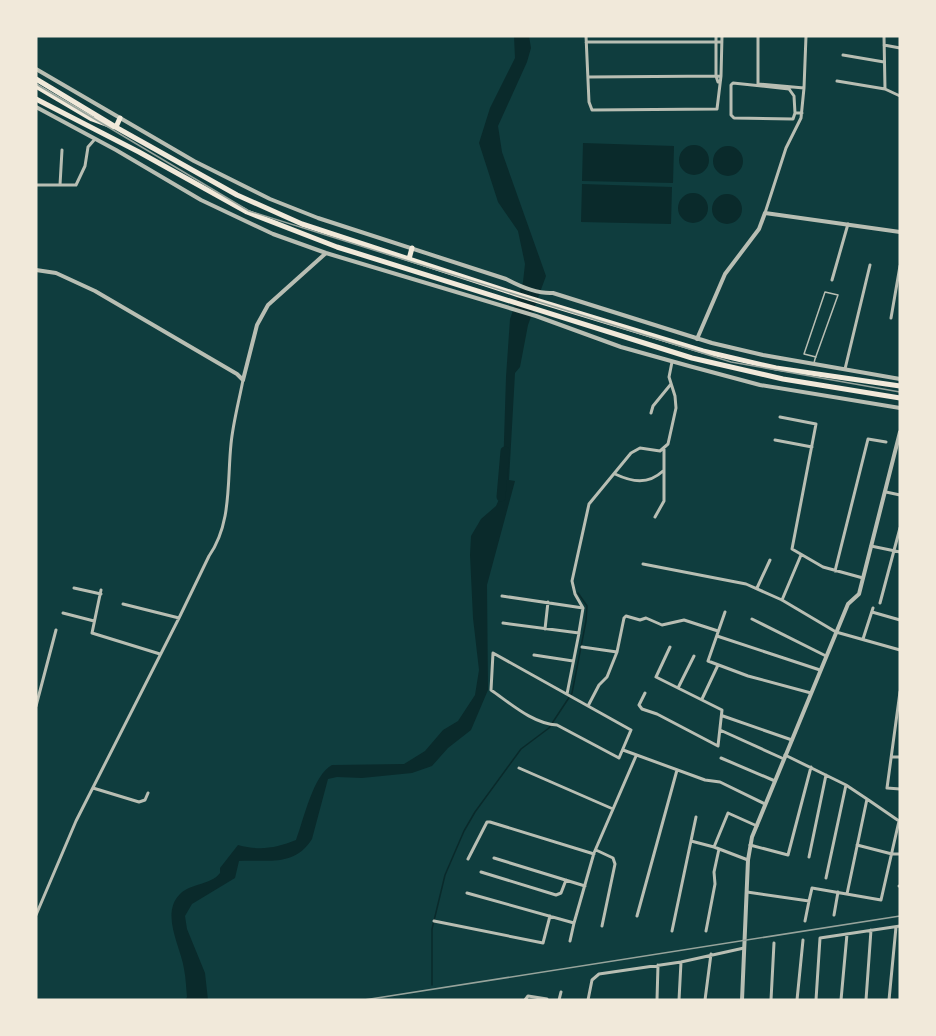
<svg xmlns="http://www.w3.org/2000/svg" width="936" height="1036" viewBox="0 0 936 1036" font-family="'Golos Text',sans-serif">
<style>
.water{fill:#0a2a2b}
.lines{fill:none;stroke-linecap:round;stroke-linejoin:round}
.stream{stroke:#0a2a2b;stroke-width:1.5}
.river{stroke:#0a2a2b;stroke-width:9}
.service{stroke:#b8beb3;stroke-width:1.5}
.minor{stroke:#b8beb3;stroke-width:3}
.tertiary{stroke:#b8beb3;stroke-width:4}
.trunk{stroke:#f1e9da;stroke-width:5}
.rail{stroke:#97a49c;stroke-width:1.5}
</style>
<rect width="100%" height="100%" fill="#0f3d3e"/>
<path class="water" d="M514,36H529L531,48L527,62L498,126L502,152L546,276L528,325L520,367L515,373L509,480L515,481L487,585L488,690L471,730L448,748L432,766L412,773L362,778L337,777L328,779L312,839C294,868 266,859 239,861L235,878L192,904L185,916L187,929L205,973L208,1000H185L187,997C186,988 186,979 184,969C181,947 160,914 180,894C191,883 211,885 220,873V868L238,845C260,851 276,848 296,840C304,819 313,775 332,765L404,764L425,751L443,730L458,721L475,695L479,670L473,618L470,555L471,536L481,519L496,506L500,497L503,472L506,377L510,319L523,282L525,264L518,231L498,202L479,143L490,108L515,58Z
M583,143L674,146L673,183L582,181Z
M679 160a15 15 0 1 1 30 0a15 15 0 1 1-30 0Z
M713 161a15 15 0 1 1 30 0a15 15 0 1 1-30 0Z
M582,184L672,187L671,224L581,222Z
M678 208a15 15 0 1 1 30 0a15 15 0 1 1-30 0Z
M712 209a15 15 0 1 1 30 0a15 15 0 1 1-30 0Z"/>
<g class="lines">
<path class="stream" d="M432,985V929L445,875L464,831L475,812L521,749L549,728L572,693L586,621L587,606L578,593"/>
<path class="river" d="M501,497L505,451"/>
<path class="service" d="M814,363L815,359L838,295L825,292L804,354L816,357"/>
<path class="minor" d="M586,36L589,102L592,110L717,109L721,76L722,36
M716,36V76L718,82
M758,36V84L804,88L801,118L786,148L765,213
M884,36L885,89
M586,42H722
M884,45L900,48
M843,55L884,62
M588,77L721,76
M837,81L885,89L900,96
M804,88L806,36
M795,113L794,96L789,89L733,83L731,85V115L734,118L793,119L795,113H802
M36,185H76L85,166L88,147L95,139
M60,185L62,150
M832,280L848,224
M891,318L900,266
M845,369L870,265
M651,413L653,406L671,384
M780,417L816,424L792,549L823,567L863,578
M775,440L812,447
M615,474C632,482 648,485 663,471
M886,492L900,495
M655,517L664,501V449
M871,546L900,552
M643,564L746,584L782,600L836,632L900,650
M835,571L868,439L886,442
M74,588L101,594
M757,588L770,560
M101,590L92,633L160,654
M502,596L583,608L579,632
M782,600L801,555
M880,603L900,528
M123,604L179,618
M583,608L575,594L572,581L589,504L631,453L640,448L660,451L668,444L676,408L675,396L669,377L672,362
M725,612L708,661L748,676L811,693
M872,612L900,620
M63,613L94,621
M752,619L826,656
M503,623L579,633L567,694
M545,629L548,602
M717,636L820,670
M863,639L873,608
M582,647L617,652L624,618L626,616L640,620L646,618L662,625L684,620L718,631
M493,653L631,730L619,758L557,725C533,724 510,703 491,690Z
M534,655L573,661
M678,688L694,656
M900,692L887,788L900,789
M645,693L639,705L642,709L657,714L718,746L722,710L656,677L670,647
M702,699L718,665
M36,706L56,630
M588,706L599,685L607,677L617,652
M723,716L792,740
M720,730L784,759
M623,750L705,780L720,782L765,804
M785,755L846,785L867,799
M892,757H900
M721,758L775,781
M519,768L613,809
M93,788L139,802L145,800L148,793
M691,841L714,847L748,860
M750,845L788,855L811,767
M857,845L892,854H900
M714,847L728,813L757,826
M596,850L613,858L615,864L602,926
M809,857L826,775
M494,858L585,886
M468,859L487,822H490L594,854
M481,872L556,895L561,893L566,880
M826,878L846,785
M899,886H900
M747,892L809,901L812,888L881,900L899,821L867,799L847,894
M467,893L574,923L594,853L636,756
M36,915L76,821L179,618L209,556C232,523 227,482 231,444C233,423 239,401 243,380
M834,915L838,892
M637,916L677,770
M434,921L543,943L550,916
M805,921L809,901
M672,931L696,817
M706,931L715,884L714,872L719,849
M570,941L574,923
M525,1000L528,996L547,999
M559,1000L561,992
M588,1000L592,980L599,974L681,962L744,948
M657,1000L658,965
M679,1000L681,962
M705,1000L711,954
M771,1000L774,943
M797,1000L803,940
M816,1000L820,938L900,926
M841,1000L847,934
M866,1000L871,930
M889,1000L896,927"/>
<path class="tertiary" d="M36,69L194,161L270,199L318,218L506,279C519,286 538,294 553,293L712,343L763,355L900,379
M36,107L116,150L201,200L273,234L326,253L536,316L621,347L689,366L760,385L900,408
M36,270L56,273L95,291L237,374L243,380
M697,339L725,274L759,229L765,213L900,232
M243,380L257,325L268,305L326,253
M742,1000L748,860L752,837L848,604L859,594L900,432"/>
<path class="trunk" d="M36,79L119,129L237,195L302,224L519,295L703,351L776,368L900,386
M36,86L92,119L114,127
M36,99L139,152L247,212L337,247L692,358L783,379L900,398
M116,127L120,118
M409,259L412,248"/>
<path class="rail" d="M36,84L249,211L731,362L900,392
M364,1000L900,916"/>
</g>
<rect width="936" height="1036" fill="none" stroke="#f1e9da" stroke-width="75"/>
</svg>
